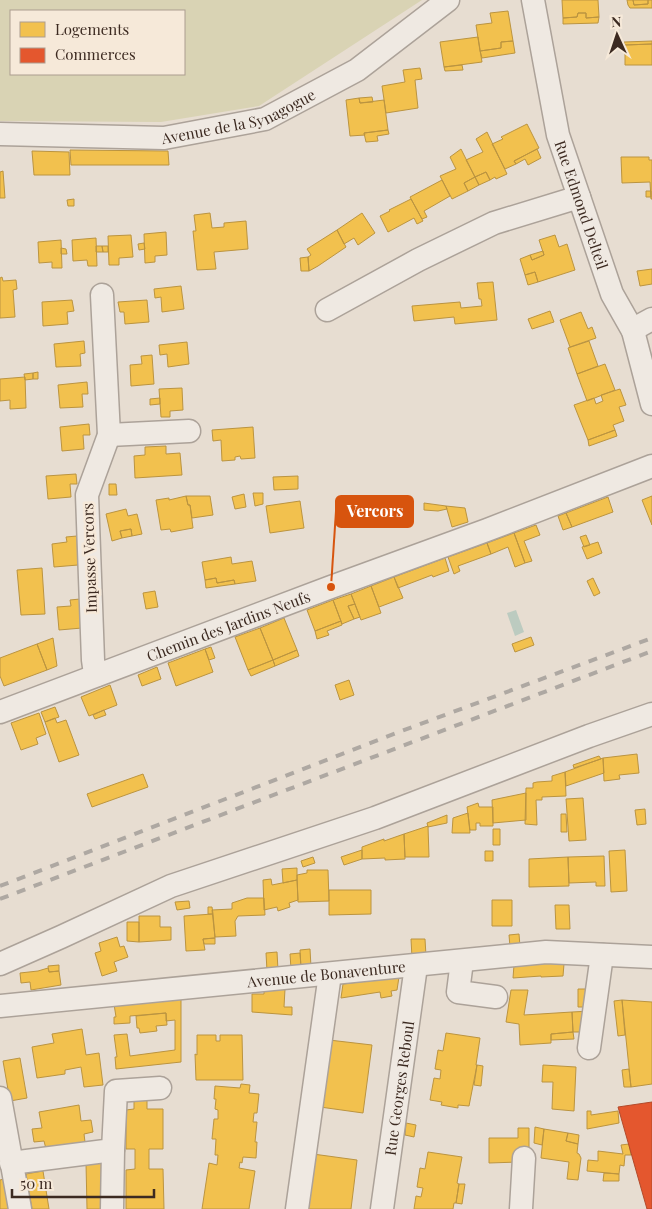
<svg xmlns="http://www.w3.org/2000/svg" width="652" height="1209" viewBox="0 0 652 1209" font-family="'Playfair Display',serif">
<style>
.green{fill:#d9d3b4;fill-rule:evenodd}
.water{fill:#bccbc0}
.homes{fill:#f2c14e;stroke:#bb9440}
.shops{fill:#e4572e;stroke:#b24a2a}
.lines{fill:none;stroke-linecap:round;stroke-linejoin:round}
.minor-casing{stroke:#aca299;stroke-width:25}
.minor{stroke:#efe9e2;stroke-width:22}
.rail{stroke:#aea8a2;stroke-width:4;stroke-dasharray:9 9;stroke-linecap:butt}
.labels{text-anchor:middle;dominant-baseline:central;stroke-width:5;stroke-linejoin:round;paint-order:stroke}
.street-label{font-size:15px;fill:#3c2a21;stroke:#f6e9d9}
.leader{fill:none;stroke:#d7540e;stroke-width:2}
.callout-dot{fill:#d7540e;stroke:#f6e9d9;stroke-width:2}
.callout{fill:#d7540e;stroke:#d7540e;stroke-width:2}
.callout-label{font-size:16px;text-anchor:middle;font-weight:bold;fill:#fff}
</style>
<rect width="100%" height="100%" fill="#e7ddd1"/>
<path class="green" d="M0,0H422L259,106L161,122L0,121ZM11,11H184V74H11Z"/>
<path class="water" d="M516,610L524,632L515,636L507,613Z"/>
<path class="homes" d="M562,0H598L599,17L586,18V13H578L577,17L563,18Z
M627,0H633L634,5L648,4V0H652V8H630L628,5Z
M633,0H648V4L634,5Z
M508,11L513,41L501,42V48L480,51L476,25L492,23L490,13Z
M578,13H586V18L599,17L598,23L563,24V18L577,17Z
M478,37L482,62L444,67L440,42Z
M513,41L515,53L482,58L480,51L501,48V42Z
M652,41V44L625,45L624,42Z
M652,44V65H625V45Z
M462,65L463,70L445,71L444,67Z
M420,68L422,79L415,80L418,108L386,113L382,86L405,82L403,70Z
M372,97L373,102L360,103L359,98Z
M359,98L360,103L384,100L388,130L364,133L365,135L350,136L346,100Z
M527,124L539,148L514,161L516,164L505,169L492,144L503,139L501,137Z
M388,130L389,134L377,136L378,141L366,142L364,133Z
M487,132L507,174L496,179L495,177L490,180L486,172L475,177L466,160L483,152L476,139Z
M461,149L475,177L464,183L468,191L452,199L440,176L456,169L450,157Z
M537,149L541,158L528,165L525,159L516,164L514,161Z
M70,150L168,151L169,165H71Z
M32,151L69,152L70,175H34Z
M621,157H649V160H652V199H651L650,182L622,183Z
M3,171L5,198H0V172Z
M486,172L490,180L479,185L475,177Z
M475,177L479,185L468,191L464,183Z
M442,180L450,196L424,211L427,217L422,219L410,197Z
M646,191H651V197H646Z
M74,199V206H68L67,200Z
M411,199L423,221L417,224L414,218L388,232L380,216L390,211L389,210Z
M210,213L212,228L224,227V223L246,221L248,249L214,252L216,269L197,270L193,231H196L194,215Z
M362,213L375,233L358,245L354,238L344,244L337,230Z
M337,230L346,247L318,266L309,271L308,257L311,255L307,249Z
M166,232L167,255L155,256V262L145,263L144,234Z
M131,235L133,257L119,258V265H109L108,236Z
M555,235L559,247L567,244L575,270L538,282L535,272L525,275L520,259L530,255L532,260L544,255L539,240Z
M96,238L97,266H88L87,260L73,261L72,240Z
M61,240L62,268H52V262L39,263L38,242Z
M144,243L145,249L139,250L138,244Z
M96,246H102L103,252H96Z
M102,246H108V252H103Z
M61,248L66,249L67,254H61Z
M543,251L544,255L532,260L530,255Z
M308,257L309,271H301L300,258Z
M652,269V284L640,286L637,271Z
M535,272L538,282L528,285L525,275Z
M2,277L3,281L16,280L17,289L13,290L15,317L0,318V278Z
M493,282L497,320L455,324L454,317L414,321L412,306L460,302L461,308L482,306L481,299H479L477,283Z
M181,286L184,309L162,312L161,297L155,298L154,289Z
M72,300L74,311L67,312L68,324L43,326L42,302Z
M147,300L149,322L125,324L124,312H120L118,302Z
M550,311L554,322L532,329L528,319Z
M581,312L588,329L592,327L596,338L570,347L560,320Z
M84,341L85,353L80,354L81,366L56,367L54,344Z
M589,341L598,366L577,374L568,348Z
M187,342L189,364L168,367L167,354L160,355L159,345Z
M152,355L154,384L131,386L130,365L142,364L141,356Z
M605,364L615,390L587,401L577,374Z
M38,372V379H33V373Z
M33,373V379L25,380L24,374Z
M25,377L26,408L10,409V400L0,401V379Z
M87,382L88,394H82L83,407L60,408L58,385Z
M182,388L183,410L170,411V417H161L159,389Z
M620,389L626,405L619,407L624,421L613,425L615,430L588,440L574,405L594,398L596,404L603,401L601,395Z
M160,398V404L150,405V399Z
M89,424L90,435H83L84,449L62,451L60,427Z
M253,427L255,458L241,459L240,456L235,457V460L222,461L221,440L213,441L212,430Z
M615,430L617,436L589,446L588,440Z
M166,446V454L180,453L182,475L135,478L134,456L145,455V447Z
M76,474L77,484H70L71,497L48,499L46,476Z
M298,476V489L274,490L273,477Z
M109,484H116L117,495H109Z
M253,493H263V504L255,506Z
M244,494L246,507L235,509L232,497Z
M186,496H210L213,515L192,518L190,505H188Z
M186,496L188,505H190L193,528L171,532L170,529L161,530L156,500L169,498V500Z
M652,496V525L642,500Z
M608,497L613,512L572,527L566,513Z
M300,501L304,528L270,533L266,506Z
M424,503L446,506L447,509L438,511L424,510Z
M446,506L465,508L468,522L452,527Z
M126,509L128,516L137,514L142,534L132,536L131,529L120,531L122,538L112,541L106,514Z
M566,513L572,527L563,530L558,516Z
M536,525L540,535L524,541L532,561L525,563L514,533Z
M131,529L132,536L122,538L120,531Z
M514,533L525,563L515,567L508,547L491,554L487,543Z
M586,535L590,545L584,547L580,537Z
M77,536L78,565L54,567L52,544L67,542L66,537Z
M598,542L602,553L587,559L582,547Z
M487,543L491,554L458,566L460,571L454,574L448,557Z
M231,557L232,564L252,561L256,581L235,584L234,580L217,583L216,578L205,580L202,562Z
M445,558L449,571L433,577L432,575L398,588L394,577Z
M42,568L45,614L21,615L17,570Z
M394,577L403,598L379,607L371,586Z
M216,578L217,583L234,580L235,584L206,588L205,580Z
M593,578L600,593L594,596L587,581Z
M371,586L381,613L361,620L351,594Z
M155,591L158,607L146,609L143,593Z
M351,594L355,604L348,606L354,619L342,624L333,600Z
M80,599L82,628L59,630L57,607L71,606L70,600Z
M333,600L341,621L315,631L307,610Z
M355,604L360,617L354,619L348,606Z
M284,618L297,650L273,660L260,628Z
M341,621L342,625L327,631L329,635L317,639L315,631Z
M260,628L273,660L248,670L235,637Z
M531,637L534,645L515,652L512,644Z
M53,638L57,666L47,670L37,644Z
M37,644L47,670L4,686L0,676V658Z
M211,647L215,658L209,660L205,649Z
M205,649L213,672L176,686L168,663Z
M297,650L299,656L275,666L273,660Z
M273,660L275,666L251,676L248,670Z
M157,667L161,679L142,686L138,675Z
M349,680L354,695L340,700L335,685Z
M110,685L117,705L89,716L81,697Z
M55,707L59,717L45,722L41,712Z
M104,710L106,715L95,719L93,715Z
M39,713L46,734L36,738L38,744L21,750L11,723Z
M55,718L57,723L66,720L79,755L59,762L45,722Z
M637,754L639,773L619,775L620,779L604,781L603,758Z
M599,756L601,759L574,768L573,765Z
M603,758L604,773L566,786L565,772Z
M565,772L566,796L542,797V800H536L537,825L525,824L526,788H533V783L537,782L552,781V776Z
M143,774L148,787L92,807L87,794Z
M526,793V820L493,823L492,800Z
M583,798L586,840L569,841L566,799Z
M478,803L479,807H493V826H480V823H476V830H470L467,807Z
M645,809L646,824L637,825L635,810Z
M468,813L470,833H452L453,818Z
M561,814H566L567,832H561Z
M447,815V823L428,827L427,823Z
M428,826L429,857H405L404,834Z
M493,829H500V845H493Z
M404,834L405,859L385,860V858L362,859V847L384,839V841Z
M362,850V859L344,865L341,857Z
M625,850L627,891L611,892L609,851Z
M485,851H493V861H485Z
M604,856L605,886H596V882L569,883L568,857Z
M313,857L315,863L303,867L301,861Z
M568,857L569,886L529,887V859Z
M297,868V880L283,883L282,869Z
M307,870H328L329,901L298,902L297,875L307,873Z
M271,879L272,885L297,880L298,900L289,903L290,907L278,911L277,907L264,910L263,880Z
M329,890H371V914L329,915Z
M247,898H264L265,915L238,916L235,921L236,936L215,937L212,910L232,909V903Z
M492,900H512V926H492Z
M189,901L190,908L177,910L175,902Z
M555,905H569L570,929H556Z
M208,907H212L213,914H208Z
M213,914L215,938L203,939L205,950L186,951L184,916Z
M139,916H160V927H171V940L139,942Z
M127,922H139V942L127,941Z
M519,934L520,946L510,947L509,935Z
M117,937L120,947L124,946L128,957L114,962L117,971L102,976L95,953L101,951L99,943Z
M215,938V944H204L203,939Z
M411,939H425L426,956L412,958Z
M310,949L311,967L301,968L300,950Z
M277,952L278,970L267,971L266,953Z
M300,953L301,968L291,969L290,954Z
M546,962L564,964L563,976L541,977V976L513,978L514,965Z
M59,965V971L49,972L48,966Z
M48,968L49,972L59,971L61,985L31,990L30,982L21,983L20,973L38,971Z
M399,977L397,990L391,991L392,996L381,998L380,992L341,998L343,984Z
M285,989L284,1007H292V1015L252,1012V994H264V991Z
M578,989H592L593,1007H578Z
M511,990H528L524,1015L572,1012L573,1032L551,1034V1043L520,1045L519,1024L506,1022Z
M181,999V1062L116,1069L115,1057H117L114,1035L127,1034L130,1056L175,1050V1020L166,1021V1013L130,1016V1023L114,1024V1017H116L114,1004Z
M622,1000L625,1035L618,1036L614,1001Z
M622,1000L652,1002V1084L631,1087Z
M591,1011L589,1032H573L572,1012Z
M166,1013L167,1025L156,1026L157,1031L140,1033L139,1028H137L136,1016Z
M82,1029L86,1055L99,1053L103,1085L84,1087L81,1067L65,1070V1074L37,1078L32,1047L54,1043L52,1034Z
M573,1032L574,1039L551,1040V1034Z
M446,1033L480,1038L476,1065H477L469,1106L458,1105V1108L441,1105L442,1102L430,1100L434,1078L440,1079L441,1070L435,1069L438,1050L443,1051Z
M197,1035H216V1041H220V1035H242L243,1080H196L195,1054L197,1055Z
M329,1040L372,1045L363,1113L320,1107Z
M20,1058L27,1098L10,1101L3,1061Z
M477,1065L483,1066L481,1086L474,1085Z
M543,1065L576,1067L574,1111L552,1109L553,1082H542Z
M629,1069L631,1087H624L622,1070Z
M241,1084L250,1085L249,1093L259,1094L257,1113H254L253,1122H257L255,1142H257L256,1158L243,1157L242,1163L240,1162L239,1168L255,1171L249,1209H202L209,1163L217,1165L218,1155H215L216,1139H212L214,1119H218V1110L215,1109L216,1099H214L215,1086L240,1088Z
M134,1099H147V1109H163V1149H149V1169H163L164,1209H126V1170L135,1169V1149H126V1110L134,1109Z
M79,1105L81,1121L91,1120L93,1132L84,1134L85,1142L46,1149L44,1141L34,1142L32,1129L42,1128L39,1112Z
M587,1111H591V1115L618,1111L619,1123L587,1129Z
M406,1123L416,1125L414,1137L405,1135Z
M535,1127L544,1129L542,1145L534,1143Z
M518,1128H529V1153L519,1162L489,1163V1138H518Z
M544,1129L568,1133L566,1141L578,1144L577,1153L579,1154L581,1158L578,1180L567,1179L569,1162L541,1158Z
M568,1133L579,1135L578,1144L566,1141Z
M629,1144L631,1155H625L624,1166L620,1165L619,1174L587,1171L588,1160L598,1161V1151L623,1154L621,1145Z
M428,1152L462,1157L457,1183L459,1184L456,1203H454L453,1209H414L416,1196L421,1197L423,1188L417,1187L420,1168L425,1169Z
M313,1154L357,1160L351,1209H307Z
M86,1163H103L104,1209H87Z
M43,1171L49,1209H32L26,1174Z
M604,1173L619,1174V1181H603Z
M4,1179L9,1209H0V1180Z
M459,1184H465L462,1204L456,1203Z"/>
<path class="shops" d="M652,1102V1209H647L618,1107Z"/>
<g class="lines">
<defs>
<g id="minor">
<path id="s1" d="M533,0L558,135L612,294L633,331L652,404"/>
<path id="s2" d="M0,134L164,138L265,119L357,70L448,0"/>
<path d="M327,310L418,260L494,223L579,197"/>
<path d="M633,331L641,325L652,319"/>
<path d="M109,435L189,431"/>
<path d="M97,675L94,667L93,660L87,495L109,435L102,295"/>
<path id="s3" d="M0,712L331,587L487,530L652,466"/>
<path d="M462,961L458,992L496,997"/>
<path d="M0,964L61,937L171,886L375,818L589,736L652,714"/>
<path id="s4" d="M0,1006L546,952L652,957"/>
<path d="M589,1048L602,955"/>
<path d="M0,1098L20,1209"/>
<path d="M11,1163L113,1150L116,1091L160,1088"/>
<path d="M112,1209L113,1150"/>
<path d="M297,1209L330,974"/>
<path id="s5" d="M382,1209L416,966"/>
<path d="M521,1209L524,1158"/>
</g>
</defs>
<use href="#minor" class="minor-casing"/>
<use href="#minor" class="minor"/>
<path class="rail" d="M0,886L399,732L652,638
M0,899L652,651"/>
</g>
<g class="labels">
<g class="street-label">
<text stroke="none"><textPath href="#s2" startOffset="242">Avenue de la Synagogue</textPath></text>
<text stroke="none"><textPath href="#s1" startOffset="211">Rue Edmond Delteil</textPath></text>
<text transform="translate(89 558) rotate(-92)">Impasse Vercors</text>
<text stroke="none"><textPath href="#s3" startOffset="244">Chemin des Jardins Neufs</textPath></text>
<text stroke="none"><textPath href="#s4" startOffset="328">Avenue de Bonaventure</textPath></text>
<text stroke="none"><textPath href="#s5" startOffset="122">Rue Georges Reboul</textPath></text>
</g>
</g>
<path class="leader" d="M331 587L336 511"/>
<circle class="callout-dot" cx="331" cy="587" r="5"/>
<rect class="callout" x="336" y="496" width="77" height="31" rx="5"/>
<g class="callout-label">
<text x="375" y="517">Vercors</text>
</g>
<rect x="10" y="10" width="175" height="65" fill="#f6e9d9" stroke="#ac9d8f"/>
<rect x="20" y="22" width="25" height="15" fill="#f2c14e" stroke="#ac9d8f"/>
<text x="55" y="35" font-size="15" fill="#3c2a21">Logements</text>
<rect x="20" y="48" width="25" height="15" fill="#e4572e" stroke="#ac9d8f"/>
<text x="55" y="60" font-size="15" fill="#3c2a21">Commerces</text>
<g transform="translate(617 35) rotate(357)" stroke="#f6e9d9" stroke-width="4" paint-order="stroke">
<path d="M0-4L9 19L0 12L-9 19Z" fill="#3c2a21"/>
<text y="-8" font-size="14" font-weight="bold" text-anchor="middle" fill="#3c2a21">N</text>
</g>
<path d="M12 1189v8h142v-8" fill="none" stroke="#3c2a21" stroke-width="2.5"/>
<text x="20" y="1189" font-size="15" fill="#3c2a21" stroke="#f6e9d9" stroke-width="4" paint-order="stroke">50 m</text>
</svg>
